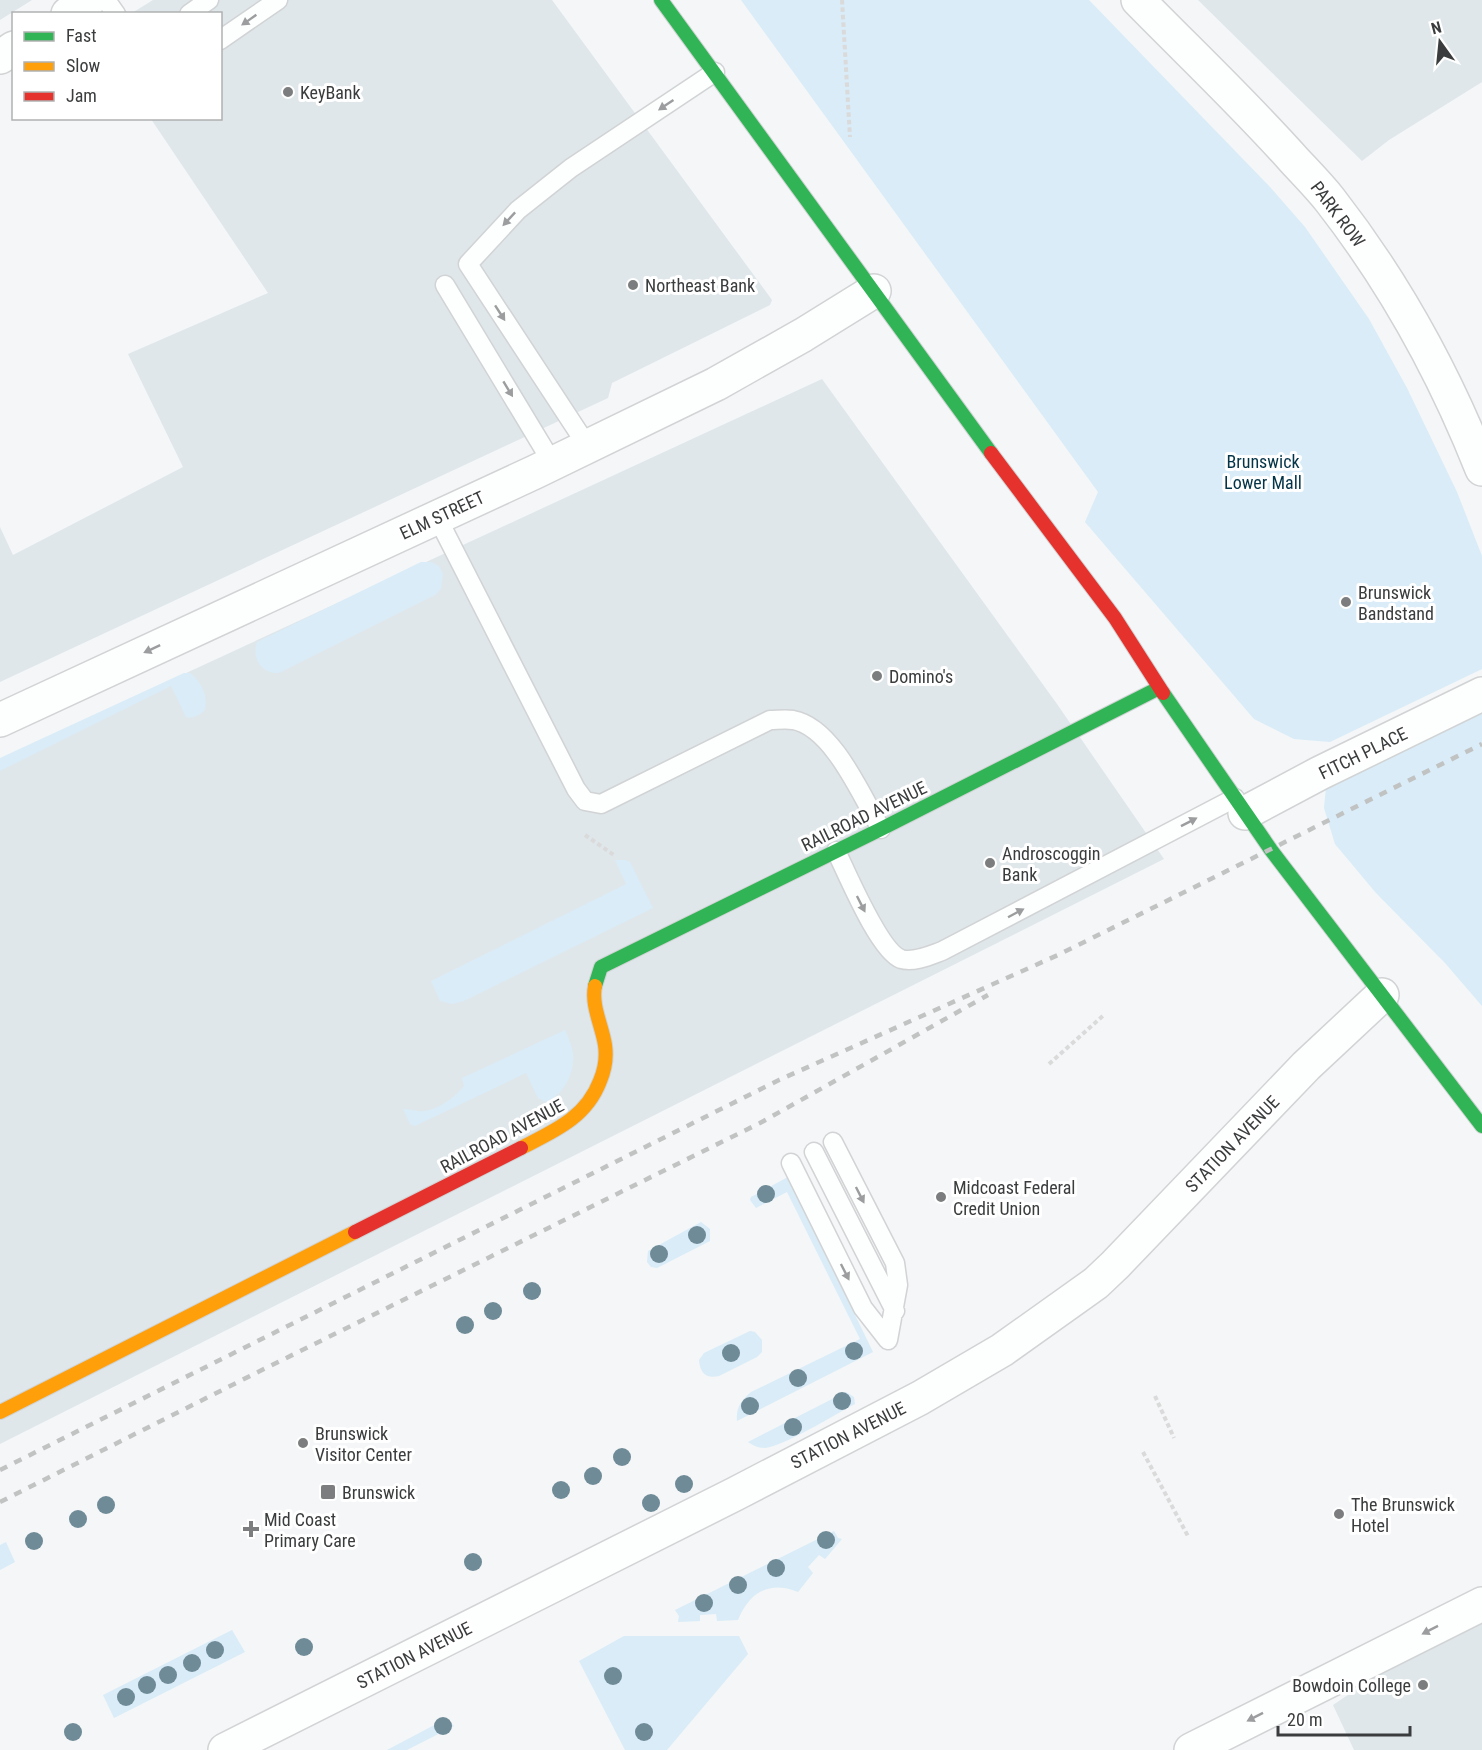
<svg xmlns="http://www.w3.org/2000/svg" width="1482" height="1750" viewBox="0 0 1482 1750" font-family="'Roboto Condensed',sans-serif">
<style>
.built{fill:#dfe7eb}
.green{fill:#d9ecf7}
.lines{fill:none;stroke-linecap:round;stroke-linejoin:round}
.lane-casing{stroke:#d1d3d4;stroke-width:21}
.street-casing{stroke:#d1d3d4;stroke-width:36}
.fast-casing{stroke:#d1d3d4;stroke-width:16}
.slow-casing{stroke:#d1d3d4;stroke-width:16}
.jam-casing{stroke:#d1d3d4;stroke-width:16}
.path{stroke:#dadada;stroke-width:4;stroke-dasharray:4.5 3;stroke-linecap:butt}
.lane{stroke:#fdfefe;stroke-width:18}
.street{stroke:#fdfefe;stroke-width:33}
.fast{stroke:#30b455;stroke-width:14}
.slow{stroke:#ff9f0a;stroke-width:14}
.jam{stroke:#e5322d;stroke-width:14}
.rail{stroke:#c1c2c2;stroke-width:4.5;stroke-dasharray:8 8;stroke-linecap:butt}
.tree{fill:#6f8b97}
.oneway{fill:#9c9d9e}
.poi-dot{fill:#7b7d7e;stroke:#fff;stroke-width:2}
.labels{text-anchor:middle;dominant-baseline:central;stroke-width:6;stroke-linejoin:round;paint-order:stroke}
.poi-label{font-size:18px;fill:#3a3c3d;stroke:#fff;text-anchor:start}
.street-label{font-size:18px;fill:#3a3c3d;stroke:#fff}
.park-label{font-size:18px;fill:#033448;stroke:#fff}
</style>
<rect width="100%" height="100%" fill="#f4f6f8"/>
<path class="built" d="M0,0H32L0,20Z
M153,0H552L772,300L770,305L612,383L608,398L0,682V527L13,555L183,467L128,354L268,293L151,119L220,118V14L132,13Z
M1198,0H1482V82L1389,140L1362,161Z
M822,379L1057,704L1164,859L0,1444V759Z
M1482,1619V1750H1354L1333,1705L1394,1664Z"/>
<path class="green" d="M741,0H1089L1270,187L1305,227L1369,319L1407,388L1457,492L1482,556V669L1330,742L1294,739L1254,719L1085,522L1098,492Z
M421,562H431L439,566L443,574L441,589L435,595L279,673C262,674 251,658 257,642Z
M184,673H190C202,683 208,695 205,710C199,715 194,719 186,717L171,686L0,771V758Z
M1482,709V1006L1445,963L1376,893L1335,844L1324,808L1326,787Z
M615,860H625L630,862L653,908L464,1001L452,1004L440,1001L431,981L626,884Z
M565,1030C568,1038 572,1045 573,1054C575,1072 563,1097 545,1102L538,1098L526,1073L415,1126L410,1124L403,1109C409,1109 412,1110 418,1111C435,1113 454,1098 464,1086L462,1078Z
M788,1177L873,1352L737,1421C736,1407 741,1401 751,1392L860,1339L787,1192L756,1208L750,1200L751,1197Z
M701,1222L710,1229V1241L657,1268L651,1267L647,1262L648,1251Z
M750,1331L755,1332L762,1340V1352L757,1357L719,1376C706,1379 700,1373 699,1360L704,1353Z
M846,1392L854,1397L855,1404C836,1414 784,1446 765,1448C758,1448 754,1446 748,1442Z
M834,1531L838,1538L842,1539L825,1559L819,1555L808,1567L813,1573L798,1592C769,1580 749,1593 738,1620L717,1621L716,1614L700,1615V1621L678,1622L679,1616L675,1610Z
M6,1542L15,1562L0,1570V1545Z
M232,1630L245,1652L114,1718L103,1695Z
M624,1636H739L748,1654L667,1750H625L579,1661Z
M448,1720L454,1726L407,1750H387L442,1721Z"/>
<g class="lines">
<defs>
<path id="lane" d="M106,0L116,14
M189,14L209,0
M220,40L278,0
M445,285L553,464
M588,447L468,264L518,210L571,168L715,72
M437,517L576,789L585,801L601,804L770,720C777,720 786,719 793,720C833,727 862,797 881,829
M836,851C847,873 879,951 901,959C914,963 931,955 942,951L1235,798
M833,1142L895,1263L898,1285L888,1340
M814,1152L895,1311
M791,1163L863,1308L888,1340"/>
<path id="street" d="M1138,0C1190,53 1244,104 1294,160C1306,173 1319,186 1330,200C1394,282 1444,373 1482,469
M68,14L89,0
M0,57L14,48
M0,720L535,472L716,384L803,335L874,291
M1245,813L1320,773L1482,694
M225,1750L735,1494L920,1398L1002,1350L1096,1283L1115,1265L1306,1066L1382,995
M1191,1750L1482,1604"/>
<path id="fast" d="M661,0L991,453
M1163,693L1271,850L1482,1126
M595,986L601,967L881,829L1159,688"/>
<path id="slow" d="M521,1148C554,1131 586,1118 600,1081C605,1069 607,1058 605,1045C602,1025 591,1006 595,986
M0,1412L355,1232"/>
<path id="jam" d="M991,453L1115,618L1163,693
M355,1232L521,1148"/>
</defs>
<use href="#lane" class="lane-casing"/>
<use href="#street" class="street-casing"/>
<use href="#fast" class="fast-casing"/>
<use href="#slow" class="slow-casing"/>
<use href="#jam" class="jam-casing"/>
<path class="path" d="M842,0L850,137
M585,835L614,855
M1049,1064L1104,1015
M1155,1396L1174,1438
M1143,1452L1189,1538"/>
<use href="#lane" class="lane"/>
<use href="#street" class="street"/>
<use href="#fast" class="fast"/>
<use href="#slow" class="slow"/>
<use href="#jam" class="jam"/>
<path class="rail" d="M0,1470L779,1080L1058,955L1482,744
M0,1502L258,1372L760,1123L988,995"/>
</g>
<g class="tree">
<circle cx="766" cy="1194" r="9"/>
<circle cx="697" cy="1235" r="9"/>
<circle cx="659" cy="1254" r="9"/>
<circle cx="532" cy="1291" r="9"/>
<circle cx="493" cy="1311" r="9"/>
<circle cx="465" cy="1325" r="9"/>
<circle cx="854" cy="1351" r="9"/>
<circle cx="731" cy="1353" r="9"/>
<circle cx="798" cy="1378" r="9"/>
<circle cx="842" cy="1401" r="9"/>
<circle cx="750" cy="1406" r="9"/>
<circle cx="793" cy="1427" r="9"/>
<circle cx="622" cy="1457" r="9"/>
<circle cx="593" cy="1476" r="9"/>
<circle cx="684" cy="1484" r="9"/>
<circle cx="561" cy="1490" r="9"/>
<circle cx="651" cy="1503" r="9"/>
<circle cx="106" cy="1505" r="9"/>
<circle cx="78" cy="1519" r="9"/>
<circle cx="826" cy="1540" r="9"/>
<circle cx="34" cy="1541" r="9"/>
<circle cx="473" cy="1562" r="9"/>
<circle cx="776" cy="1568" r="9"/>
<circle cx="738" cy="1585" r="9"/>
<circle cx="704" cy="1603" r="9"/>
<circle cx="304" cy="1647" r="9"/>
<circle cx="215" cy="1650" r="9"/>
<circle cx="192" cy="1663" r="9"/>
<circle cx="168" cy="1675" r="9"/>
<circle cx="613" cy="1676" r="9"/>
<circle cx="147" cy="1685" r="9"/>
<circle cx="126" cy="1697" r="9"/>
<circle cx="443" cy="1726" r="9"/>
<circle cx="73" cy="1732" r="9"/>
<circle cx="644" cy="1732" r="9"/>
</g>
<defs><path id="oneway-solid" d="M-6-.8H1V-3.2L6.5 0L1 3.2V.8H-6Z" transform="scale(1.5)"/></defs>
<g class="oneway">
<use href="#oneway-solid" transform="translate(249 20) rotate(145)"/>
<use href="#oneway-solid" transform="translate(666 105) rotate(146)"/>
<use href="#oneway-solid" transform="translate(509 219) rotate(133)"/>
<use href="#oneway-solid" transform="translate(500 313) rotate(57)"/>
<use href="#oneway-solid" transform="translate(508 389) rotate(59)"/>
<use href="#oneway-solid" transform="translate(152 649) rotate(155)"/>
<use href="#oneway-solid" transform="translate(1189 822) rotate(-27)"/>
<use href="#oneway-solid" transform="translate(861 904) rotate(63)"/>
<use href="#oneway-solid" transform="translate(1016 913) rotate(-28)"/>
<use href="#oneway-solid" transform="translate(860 1195) rotate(63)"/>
<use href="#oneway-solid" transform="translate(845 1272) rotate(63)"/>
<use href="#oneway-solid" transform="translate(1430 1630) rotate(153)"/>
<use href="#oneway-solid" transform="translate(1255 1717) rotate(153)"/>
</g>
<g class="poi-dot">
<circle cx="288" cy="92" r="6"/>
<circle cx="633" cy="285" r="6"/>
<circle cx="1346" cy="602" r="6"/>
<circle cx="877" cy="676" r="6"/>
<circle cx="990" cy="863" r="6"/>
<circle cx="941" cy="1197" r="6"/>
<circle cx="303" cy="1443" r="6"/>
<rect x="320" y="1484" width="16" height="16" rx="3"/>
<circle cx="1339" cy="1514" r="6"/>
<path d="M248 1520h6v6h6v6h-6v6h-6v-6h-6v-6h6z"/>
<circle cx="1423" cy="1685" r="6"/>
</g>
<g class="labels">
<g class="poi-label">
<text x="300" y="92">KeyBank</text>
<text x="645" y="285">Northeast Bank</text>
<text x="1358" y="592">Brunswick<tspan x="1358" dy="21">Bandstand</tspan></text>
<text x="889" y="676">Domino's</text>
<text x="1002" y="853">Androscoggin<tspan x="1002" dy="21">Bank</tspan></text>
<text x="953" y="1187">Midcoast Federal<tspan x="953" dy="21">Credit Union</tspan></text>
<text x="315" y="1433">Brunswick<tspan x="315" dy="21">Visitor Center</tspan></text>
<text x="342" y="1492">Brunswick</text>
<text x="1351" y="1504">The Brunswick<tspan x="1351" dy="21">Hotel</tspan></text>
<text x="264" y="1519">Mid Coast<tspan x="264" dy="21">Primary Care</tspan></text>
<text x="1411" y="1685" text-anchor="end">Bowdoin College</text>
</g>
<g class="street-label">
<text transform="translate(1338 214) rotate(53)">PARK ROW</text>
<text transform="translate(442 515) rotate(-25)">ELM STREET</text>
<text transform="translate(1363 753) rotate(-26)">FITCH PLACE</text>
<text transform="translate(864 816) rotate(-26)">RAILROAD AVENUE</text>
<text transform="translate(502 1136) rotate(-28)">RAILROAD AVENUE</text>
<text transform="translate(1232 1144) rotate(-46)">STATION AVENUE</text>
<text transform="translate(848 1435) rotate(-27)">STATION AVENUE</text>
<text transform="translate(414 1655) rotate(-27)">STATION AVENUE</text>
</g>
<g class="park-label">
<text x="1263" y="461">Brunswick<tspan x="1263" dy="21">Lower Mall</tspan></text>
</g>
</g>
<rect x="12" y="12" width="210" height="108" fill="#ffffff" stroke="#b0b1b1" stroke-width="1.5"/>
<rect x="24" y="32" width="30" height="9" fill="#30b455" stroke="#b0b1b1" stroke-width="1.5"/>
<text x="66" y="42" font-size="18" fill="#3a3c3d">Fast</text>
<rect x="24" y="62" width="30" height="9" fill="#ff9f0a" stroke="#b0b1b1" stroke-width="1.5"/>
<text x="66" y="72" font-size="18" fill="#3a3c3d">Slow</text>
<rect x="24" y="92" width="30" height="9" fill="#e5322d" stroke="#b0b1b1" stroke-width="1.5"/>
<text x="66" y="102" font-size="18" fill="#3a3c3d">Jam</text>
<g transform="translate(1440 42) rotate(345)" stroke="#ffffff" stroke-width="4.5" paint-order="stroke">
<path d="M0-4.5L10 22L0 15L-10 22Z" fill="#3a3c3d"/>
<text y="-9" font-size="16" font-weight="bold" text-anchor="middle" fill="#3a3c3d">N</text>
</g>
<path d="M1278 1726v9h132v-9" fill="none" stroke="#3a3c3d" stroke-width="3"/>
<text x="1287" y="1726" font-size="18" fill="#3a3c3d" stroke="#ffffff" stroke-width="4.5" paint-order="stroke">20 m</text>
</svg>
